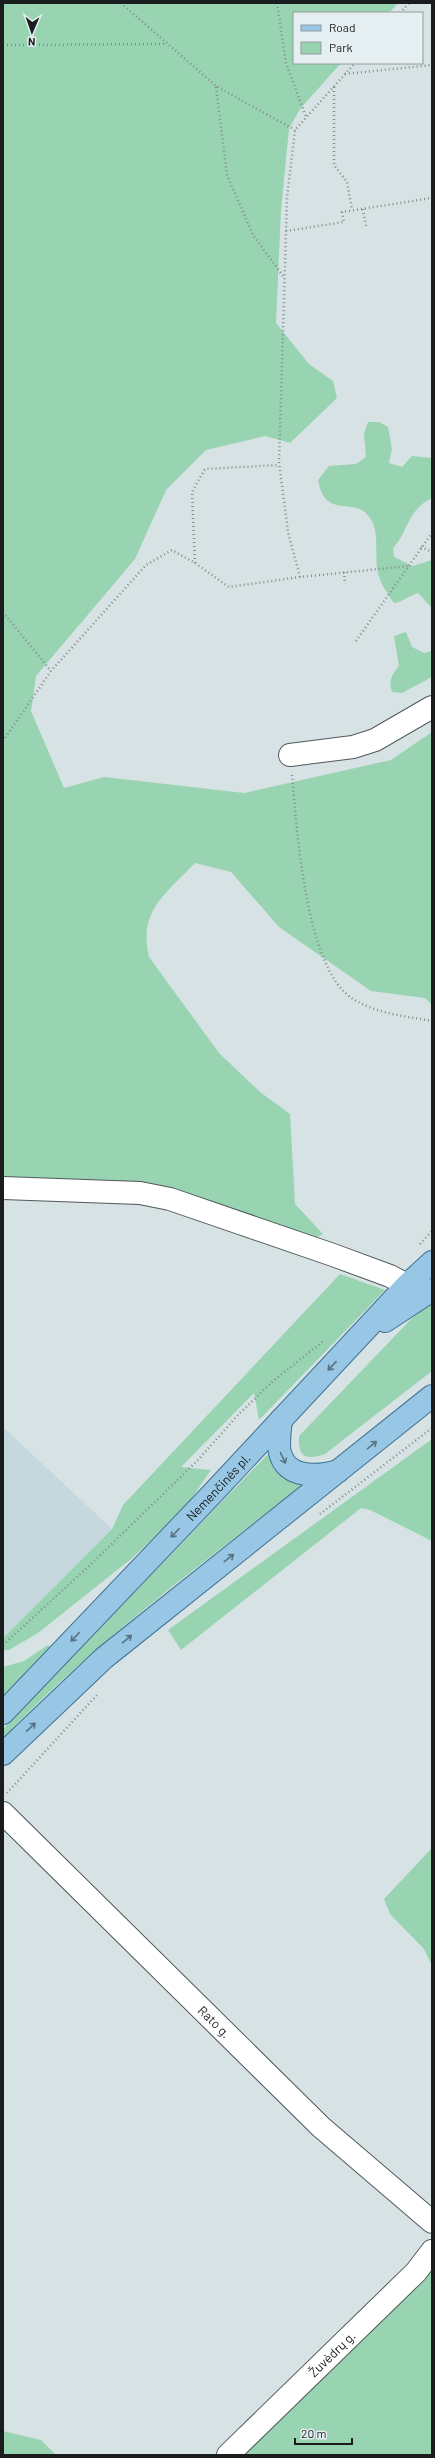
<svg xmlns="http://www.w3.org/2000/svg" width="435" height="2458" viewBox="0 0 435 2458" font-family="Barlow,sans-serif">
<style>
.built{fill:#c5d8dd}
.green{fill:#98d4b1}
.lines{fill:none;stroke-linecap:round;stroke-linejoin:round}
.minor-casing{stroke:#50595b;stroke-width:24}
.major-casing{stroke:#3f7294;stroke-width:24}
.path{stroke:#858d8e;stroke-width:2.5;stroke-dasharray:1 3;stroke-linecap:butt}
.minor{stroke:#fff;stroke-width:22}
.major{stroke:#98c6e5;stroke-width:22}
.oneway{stroke:#597282}
.labels{text-anchor:middle;dominant-baseline:central;stroke-width:3;stroke-linejoin:round;paint-order:stroke}
.street-label{font-size:13px;fill:#1a1d1e;stroke:#e5eff2}
</style>
<rect width="100%" height="100%" fill="#d7e2e4"/>
<path class="built" d="M3,1427L112,1529L3,1638Z"/>
<path class="green" d="M3,3H398L389,13H294V63H341L300,109L289,129L281,210L276,323L309,364L333,381L337,398L290,443L265,436L206,450L166,490L135,559L36,676L31,711L64,788L104,777L244,793L391,760L432,732V1005L425,998L371,991L279,927L231,872L195,863C166,894 138,910 149,957L219,1053L260,1092L290,1114L295,1204L323,1234L308,1242L225,1210L3,1180Z
M368,422H379L388,427L392,449L389,463L402,467L412,456L432,458V498C407,510 409,531 393,548L394,557L413,566L432,560V608L418,593C408,596 403,602 394,603C389,595 381,585 379,576C373,559 381,534 370,518C355,495 325,521 318,480L329,466L356,464L366,457L364,433Z
M406,632L412,647L424,653L432,651V677L402,693L392,692C388,680 392,675 399,666L394,636Z
M340,1274L385,1290L259,1420L254,1393L181,1467L211,1470L185,1508L131,1559L38,1633L9,1650H3V1638L112,1529L123,1505Z
M432,1303V1371L325,1454C305,1460 298,1458 299,1436L416,1314Z
M432,1439V1541L370,1510L361,1508L181,1650L168,1630Z
M268,1454C276,1470 283,1476 300,1483L301,1487C198,1566 93,1644 3,1738V1729Z
M48,1645L52,1648L3,1700V1667L24,1661Z
M432,1848V1966L424,1949L390,1914L384,1899Z
M432,2264V2455H240Z
M3,2431L41,2440L56,2455H3Z"/>
<g class="lines">
<defs>
<g id="minor">
<path d="M290,755L353,747L375,740L432,707"/>
<path d="M3,1188L140,1193L170,1199L333,1255L390,1276L407,1285"/>
<path id="s1" d="M3,1813L321,2127L432,2222"/>
<path id="s2" d="M228,2455L416,2272L432,2251"/>
</g>
<g id="major">
<path d="M385,1321L432,1290"/>
<path d="M281,1420C280,1428 279,1436 279,1445C280,1478 315,1478 338,1471"/>
<path id="s3" d="M3,1713L211,1495L407,1285L432,1262"/>
<path d="M3,1754L104,1658L432,1396"/>
</g>
</defs>
<use href="#minor" class="minor-casing"/>
<use href="#major" class="major-casing"/>
<path class="path" d="M121,3L216,86L295,130
M277,3L286,63L306,117
M400,13L409,3
M3,45L167,44
M345,74L432,65
M216,87L227,175L253,235L283,276
M334,87V165L347,182L352,210
M363,209L366,226
M286,231L344,222L342,212L432,198
M421,547L432,552
M195,563L192,492L205,469L279,465
M344,572L345,584
M300,577L288,532L279,463L287,198L295,130L355,63
M3,612L51,671
M356,641L432,533
M3,741L51,671L146,565L172,550L195,563L229,587L300,577L409,566
M292,775C297,829 305,969 353,999C377,1014 405,1016 432,1021
M420,1244L432,1231
M320,1514L432,1428
M3,1645L88,1567L199,1459L238,1415L273,1381L325,1340
M7,1793L97,1695"/>
<use href="#minor" class="minor"/>
<use href="#major" class="major"/>
</g>
<defs><path id="oneway-shaft" d="M-6 0H5M1.5-3L5.5 0L1.5 3" fill="none" stroke-width="1.6" stroke-linecap="round" stroke-linejoin="round"/></defs>
<g class="oneway">
<use href="#oneway-shaft" transform="translate(332 1366) rotate(133)"/>
<use href="#oneway-shaft" transform="translate(372 1445) rotate(-39)"/>
<use href="#oneway-shaft" transform="translate(283 1458) rotate(65)"/>
<use href="#oneway-shaft" transform="translate(175 1533) rotate(134)"/>
<use href="#oneway-shaft" transform="translate(229 1558) rotate(-38)"/>
<use href="#oneway-shaft" transform="translate(75 1637) rotate(134)"/>
<use href="#oneway-shaft" transform="translate(127 1639) rotate(-40)"/>
<use href="#oneway-shaft" transform="translate(31 1727) rotate(-43)"/>
</g>
<g class="labels">
<g class="street-label">
<text stroke="none"><textPath href="#s3" startOffset="312">Nemenčinės pl.</textPath></text>
<text stroke="none"><textPath href="#s1" startOffset="297">Rato g.</textPath></text>
<text stroke="none"><textPath href="#s2" startOffset="145">Žuvėdrų g.</textPath></text>
</g>
</g>
<rect width="435" height="2458" fill="none" stroke="#1a1d1e" stroke-width="8"/>
<rect x="293" y="12" width="130" height="52" fill="#e5eff2" stroke="#949b9d"/>
<rect x="301" y="25" width="20" height="6" fill="#98c6e5" stroke="#949b9d"/>
<text x="329" y="32" font-size="12" fill="#1a1d1e">Road</text>
<rect x="301" y="42" width="20" height="12" fill="#98d4b1" stroke="#949b9d"/>
<text x="329" y="52" font-size="12" fill="#1a1d1e">Park</text>
<g transform="translate(32 32) rotate(182)" stroke="#e5eff2" stroke-width="3" paint-order="stroke">
<path d="M0-3L7 15L0 10L-7 15Z" fill="#1a1d1e"/>
<text y="-6" font-size="11" font-weight="bold" text-anchor="middle" fill="#1a1d1e">N</text>
</g>
<path d="M295 2438v6h57v-6" fill="none" stroke="#1a1d1e" stroke-width="2"/>
<text x="301" y="2438" font-size="12" fill="#1a1d1e" stroke="#e5eff2" stroke-width="3" paint-order="stroke">20 m</text>
</svg>
